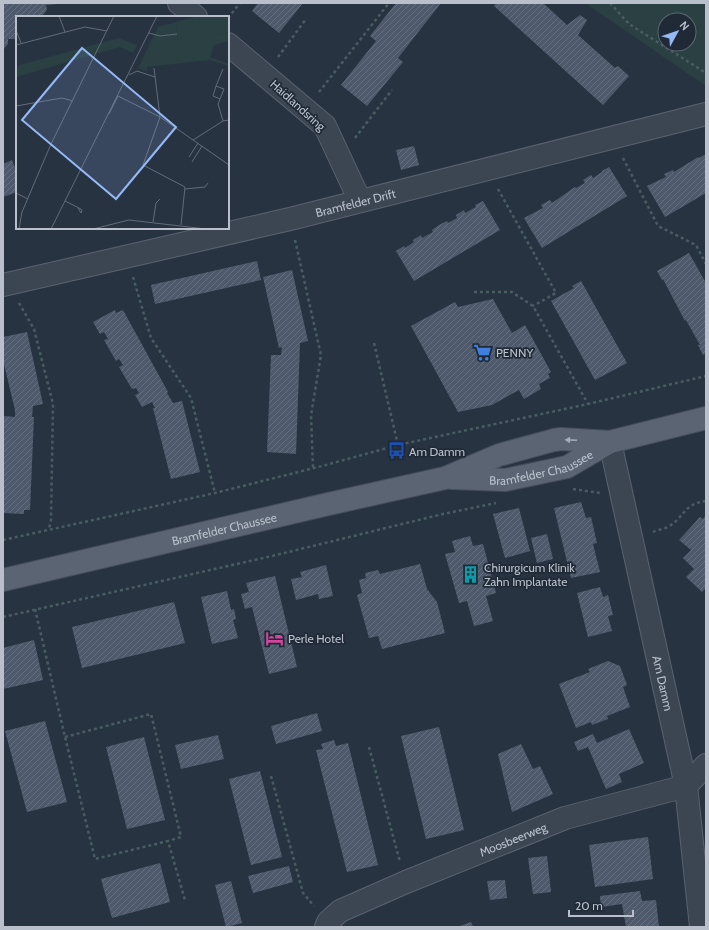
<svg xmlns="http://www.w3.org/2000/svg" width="709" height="930" viewBox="0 0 709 930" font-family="Cabin,sans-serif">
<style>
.park{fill:#2a4043;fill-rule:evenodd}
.building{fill:url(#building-hatch)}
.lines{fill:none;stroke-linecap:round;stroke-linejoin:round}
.street-casing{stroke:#5a636f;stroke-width:24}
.primary-casing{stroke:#464e5b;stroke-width:24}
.path{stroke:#485d60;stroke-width:2.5;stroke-dasharray:3 3;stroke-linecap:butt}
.street{stroke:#3c4552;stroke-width:22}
.primary{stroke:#5a6472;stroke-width:22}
.oneway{fill:#a6aeba}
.labels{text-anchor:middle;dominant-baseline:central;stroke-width:3.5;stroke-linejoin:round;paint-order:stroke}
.street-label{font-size:12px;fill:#b9c0cc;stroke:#202a37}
.poi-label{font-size:12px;fill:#b9c0cc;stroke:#202a37;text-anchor:start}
.inset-road{fill:none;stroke:#626b79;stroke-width:1}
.view{fill:#94b9f6;fill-opacity:0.15;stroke:#94b9f6;stroke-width:2}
.inset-edge{fill:none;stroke:#b9c0cc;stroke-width:2}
</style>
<defs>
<pattern id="building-hatch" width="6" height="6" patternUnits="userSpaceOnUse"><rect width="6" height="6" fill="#4e5a6b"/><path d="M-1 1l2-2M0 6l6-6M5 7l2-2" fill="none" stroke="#65707f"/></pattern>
</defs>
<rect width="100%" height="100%" fill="#283342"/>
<path class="park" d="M585,3H706V86ZM665,20H689V44H665Z"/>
<path class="building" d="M3,3H57V4L46,5L47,10L41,17H17V39H8V44L3,50Z
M258,3H303L279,33L252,11Z
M396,3H441L398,58L403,62L367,106L341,85L376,41L370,36Z
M496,3H543L567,25L580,15L587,20L578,35L615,68L618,66L629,76L603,105L494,6Z
M414,146L419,165L401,170L396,150Z
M706,154V193L665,217L647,186L666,177L664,174L673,170L674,172L698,157L699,158Z
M12,160L17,173V192L3,197V164Z
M609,167L627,196L542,248L524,218L543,208L541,205L550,200L552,203L575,187L576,188L585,183L583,180L591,175L593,178L602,172V171Z
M483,201L500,230L414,281L396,251L404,246L405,248L414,242L413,240L421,235L422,238L433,232L432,230L439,225L447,221L448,223L457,218L456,215L464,210L465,213L476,207L475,205Z
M689,253L706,283V353L703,355L698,345H700L686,320L685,321L663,279L662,280L657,271Z
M257,261L261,280L155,304L151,285Z
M292,270L308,341L300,343L296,454L267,452L271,355H281L282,347L279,348L263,277Z
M581,281L627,363L595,380L551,301L574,288L572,286Z
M493,299L512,333L525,325L551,372L548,374L550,378L539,384L541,389L524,399L519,390L492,405L458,412L411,326L455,302L458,307Z
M115,310L116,313L123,310L168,392L167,393L173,403L182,401L200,472L171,479L153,408H155L152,402L142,407L135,395L139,393L136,388L132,389L119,367L123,365L119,359L116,361L104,340L108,339L104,332L100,334L93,322Z
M27,332L43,404L33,406L32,417H34L30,510H24V514L3,513L4,416L15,417V410L3,360V337Z
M581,502L586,518L591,517L597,543L593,544L600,572L571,578L554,508Z
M519,508L530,551L505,558L493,514Z
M706,515V588L702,592L686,577L694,569L683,558L691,550L679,540L700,517L703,519Z
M547,534L553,559L537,563L531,538Z
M470,536L473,546L483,544L496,593L486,596L493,621L474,626L467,601L459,603L445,554L455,552L452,541Z
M420,564L427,589L437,602L445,633L382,649L378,636L369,638L357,595L362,593L359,580L366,578L365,573L378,570L380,574Z
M326,565L333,596L319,599L318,594L296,600L291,579L302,577L300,572Z
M275,576L297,667L269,674L252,607L245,609L241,594L249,592L246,583Z
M600,587L603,597L608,595L613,615L608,616L612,631L588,637L577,593Z
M227,591L231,610L234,609L236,619L233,620L238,638L212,644L201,597Z
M174,602L185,643L82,668L72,627Z
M34,640L43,680L3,689V648Z
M608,661L620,666L627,685L623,687L630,707L607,716L608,719L592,725L591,722L576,728L559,684L590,672L588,669Z
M317,713L322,731L276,744L271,726Z
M45,721L67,802L27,812L5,731Z
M439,727L464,830L426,839L401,736Z
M629,729L644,763L619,774L622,782L606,789L588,747L578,751L574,742L593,734L597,743Z
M218,735L224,759L181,769L175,745Z
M144,737L165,820L127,829L106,747Z
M334,740L336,746L348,743L378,865L347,872L316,750L323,749L321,744Z
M521,744L533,769L540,766L553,794L512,812L498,754Z
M260,771L282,857L251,865L229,779Z
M648,837L653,879L595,887L589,845Z
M547,856L551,892L533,894L528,858Z
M160,863L170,902L112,918L101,879Z
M289,866L293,882L253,893L248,876Z
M505,880L507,898L490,900L487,881Z
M231,881L242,923L226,927L215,885Z
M640,891L642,901L656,900L659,927H626L622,904L601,907L600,896Z
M471,922L473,927H457Z"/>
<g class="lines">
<defs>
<g id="street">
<path d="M179,3L196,17"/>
<path d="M228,44L325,126L360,201"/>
<path id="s1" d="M3,285L290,219L706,114"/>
<path id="s2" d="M610,442L686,786L701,927"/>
<path id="s3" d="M326,927L328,922L340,911L406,882L565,818L686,786L706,765"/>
</g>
<g id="primary">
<path id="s4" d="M452,478L505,480L567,467L610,442"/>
<path id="s5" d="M3,580L324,505L445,478L499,455L554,440L561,439L610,442L706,418"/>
</g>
</defs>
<use href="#street" class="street-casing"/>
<use href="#primary" class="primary-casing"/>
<path class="path" d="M610,3L629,24L706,73
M228,18L240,3
M278,57L306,19
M319,92L389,3
M355,138L392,90
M623,158L658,226L696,245L706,264
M498,189L556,293L533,306
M295,240L321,355L311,415L313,468
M133,277L151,338L191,398L215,493
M474,292H512L533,306L588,404
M19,303L34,329L53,404L51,520L49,529
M374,343L398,445
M573,489L600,493
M653,532C657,530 663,529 668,527C685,517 683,504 706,501
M3,540L215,493L326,465L398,445L588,404L706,376
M35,609L65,737L95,859L168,841L185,900
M3,617L272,556L443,514L496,503
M65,737L151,714L181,837L168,841
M369,747L400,862
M271,776L303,893L314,906"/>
<use href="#street" class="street"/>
<use href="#primary" class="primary"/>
</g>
<defs><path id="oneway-solid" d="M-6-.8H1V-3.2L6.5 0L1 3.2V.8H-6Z"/></defs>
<use class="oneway" href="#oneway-solid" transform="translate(571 440) rotate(-177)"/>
<defs>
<symbol id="supermarket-bare" viewBox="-9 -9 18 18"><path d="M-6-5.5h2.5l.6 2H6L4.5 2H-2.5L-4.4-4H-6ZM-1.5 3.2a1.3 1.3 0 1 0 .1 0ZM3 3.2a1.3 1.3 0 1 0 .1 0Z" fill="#3f7fe0" stroke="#202a37" stroke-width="2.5" paint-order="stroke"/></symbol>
<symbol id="bus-bare" viewBox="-9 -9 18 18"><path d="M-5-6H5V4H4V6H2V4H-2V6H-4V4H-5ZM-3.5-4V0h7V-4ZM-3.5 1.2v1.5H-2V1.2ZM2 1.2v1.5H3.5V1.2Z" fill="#1a4fb4" stroke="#202a37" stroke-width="2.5" paint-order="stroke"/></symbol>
<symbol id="building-bare" viewBox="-9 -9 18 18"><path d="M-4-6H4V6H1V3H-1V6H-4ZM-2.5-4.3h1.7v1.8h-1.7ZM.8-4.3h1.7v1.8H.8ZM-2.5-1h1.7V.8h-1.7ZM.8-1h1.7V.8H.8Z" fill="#0f9aa8" stroke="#202a37" stroke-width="2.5" paint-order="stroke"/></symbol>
<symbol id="hotel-bare" viewBox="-9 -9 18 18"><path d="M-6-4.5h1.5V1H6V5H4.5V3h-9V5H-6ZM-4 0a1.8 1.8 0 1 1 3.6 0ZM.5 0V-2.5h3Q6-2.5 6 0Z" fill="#d1479c" stroke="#202a37" stroke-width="2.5" paint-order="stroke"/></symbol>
</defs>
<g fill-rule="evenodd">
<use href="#supermarket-bare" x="470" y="340" width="25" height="25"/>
<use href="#bus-bare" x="384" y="438" width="25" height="25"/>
<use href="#building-bare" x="458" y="562" width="25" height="25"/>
<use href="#hotel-bare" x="262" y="626" width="25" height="25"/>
</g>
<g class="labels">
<g class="street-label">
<text transform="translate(298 105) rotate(42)">Haidlandsring</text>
<text stroke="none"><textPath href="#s1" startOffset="362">Bramfelder Drift</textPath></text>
<text stroke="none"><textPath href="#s4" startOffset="91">Bramfelder Chaussee</textPath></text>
<text stroke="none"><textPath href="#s5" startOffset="227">Bramfelder Chaussee</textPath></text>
<text stroke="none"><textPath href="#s2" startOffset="247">Am Damm</textPath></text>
<text stroke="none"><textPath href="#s3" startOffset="209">Moosbeerweg</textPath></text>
</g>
<g class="poi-label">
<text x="496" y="352">PENNY</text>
<text x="409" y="451">Am Damm</text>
<text x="484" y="567">Chirurgicum Klinik<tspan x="484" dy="14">Zahn Implantate</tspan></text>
<text x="288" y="638">Perle Hotel</text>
</g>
</g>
<g transform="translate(16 16)">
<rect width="213" height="213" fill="#283342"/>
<path d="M160,6L162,27L213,16V25L198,29L194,41L213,48V50L193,44L131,51V55L122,52L142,11ZM103,22L121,29L117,37L104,31L0,61V50Z" fill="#2a4043"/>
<path d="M183,0H213V16L162,28L160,6Z" fill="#2a4043"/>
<path class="inset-road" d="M43,0L49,16M0,14L5,27M133,17L144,20L161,18M0,29L69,11L91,15M138,52L144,101L127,149L169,171L165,209M113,59L121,55L139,61M200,70L207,53M102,80L144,101L213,149M204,83L197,80L200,70L208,73L202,88L207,105M0,90L46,82L57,85M93,98L102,80M177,124L207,105L213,104M173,141L182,127M176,146L186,130M169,173L189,171L192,167M0,177L12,183M49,185L63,192L66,194L65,197L62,192M137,206L140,187L144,183M3,213L6,196L35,128L98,0M35,213L141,0M77,213L113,204L190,213"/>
<path class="view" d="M66,32L160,111L100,183L6,104Z"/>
<rect width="213" height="213" class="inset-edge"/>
</g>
<rect width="709" height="930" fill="none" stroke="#b9c0cc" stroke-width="8"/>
<g transform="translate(677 32) rotate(50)"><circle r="19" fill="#202a37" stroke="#5d6673"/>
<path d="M0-3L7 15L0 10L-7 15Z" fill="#94b9f6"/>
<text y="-6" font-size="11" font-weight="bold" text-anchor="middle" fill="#b9c0cc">N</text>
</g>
<path d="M569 910v6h64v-6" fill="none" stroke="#b9c0cc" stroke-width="2"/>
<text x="575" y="910" font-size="12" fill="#b9c0cc" stroke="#202a37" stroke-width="3" paint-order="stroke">20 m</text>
</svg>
